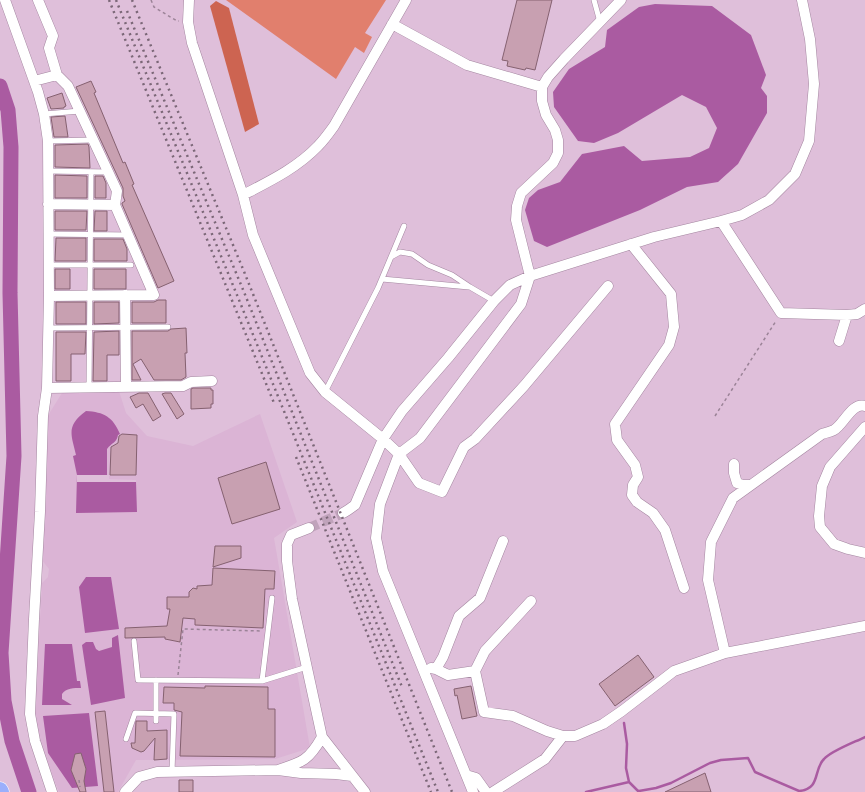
<svg xmlns="http://www.w3.org/2000/svg" width="865" height="792" viewBox="0 0 865 792" font-family="'Archivo Narrow',sans-serif">
<style>
.built{fill:#dbb4d5}
.green{fill:#e17f6d}
.forest{fill:#cd6451}
.water{fill:#aa5ba1}
.pier{fill:#dfbfda}
.lines{fill:none;stroke-linecap:round;stroke-linejoin:round}
.stream{stroke:#aa5ba1;stroke-width:2.5}
.river{stroke:#aa5ba1;stroke-width:15}
.building{fill:#c8a0b1;stroke:#856170}
.minor-tunnel{stroke:#c0a3bb;stroke-width:10;stroke-dasharray:10 5;stroke-linecap:butt}
.service-casing{stroke:#a486a0;stroke-width:6}
.minor-casing{stroke:#a486a0;stroke-width:11}
.trunk-casing{stroke:#fff;stroke-width:17}
.path{stroke:#9b8397;stroke-width:1.5;stroke-dasharray:3 3;stroke-linecap:butt}
.service{stroke:#fff;stroke-width:5}
.minor{stroke:#fff;stroke-width:10}
.trunk{stroke:#9baffc;stroke-width:16}
.rail{stroke:#7b6777;stroke-width:2.5;stroke-dasharray:2 4;stroke-linecap:butt}
</style>
<rect width="100%" height="100%" fill="#dfbfda"/>
<path class="built" d="M119,391L126,413L147,436L193,446L260,414L297,522L274,538L310,748L275,759L136,760L118,792H59L38,738L35,709L42,583L48,577L49,569L41,559L47,417L62,393Z"/>
<path class="green" d="M226,0H386L365,33L372,37L364,53L355,47L336,79Z"/>
<path class="forest" d="M216,1L229,8L259,124L245,132L210,6Z"/>
<path class="water" d="M655,4L712,6L751,35L766,75L761,88L767,96V113L738,164L718,182L687,187L640,210L547,247L534,241L525,210L529,198L538,190L560,182L582,154L624,146L642,161L690,157L709,148L717,128L706,107L682,95L618,133L594,143L578,141L554,107L553,92L569,69L605,47L607,30L639,7Z
M86,411C104,412 113,417 120,434L118,435C116,444 112,442 107,449V481L136,482L137,512L76,513L77,475L73,456L76,455C71,434 66,426 86,411Z
M86,577H111L119,629L85,633L79,587Z
M118,635L125,698L91,705L82,645L86,642H93L96,649L99,651L112,647V638Z
M45,644H72L77,681H80L81,688C74,688 66,688 62,694V699L72,705H42Z
M89,713L98,786L72,788L48,753L43,716Z"/>
<path class="pier" d="M77,475H109V479L136,480V482H77Z"/>
<g class="lines">
<path class="stream" d="M624,723L627,744L626,768L629,782L639,792
M639,791L656,788L671,783L710,763L721,760L748,758L755,772L799,791C821,789 813,770 824,759C831,751 855,742 865,737
M586,792L629,782"/>
<path class="river" d="M0,86L8,110L11,147L10,293L14,456L1,653L4,701L12,741L29,792"/>
</g>
<path class="building" d="M517,0H552L535,70L526,68L525,70L507,66L508,61L502,60Z
M91,81L96,92L94,93L123,163L125,162L134,184L132,185L174,281L158,288L122,204V203L125,201L123,196V188L76,87Z
M62,93L66,106L64,107V108L51,109L47,98Z
M65,116L68,137H54L51,117Z
M88,144L89,147L90,168L55,167V145Z
M55,175L87,176V198H55Z
M95,176H103L106,183V198H95Z
M55,211H87L86,230H55Z
M95,211H107V231H94Z
M56,238H86V261H55Z
M94,239H123L127,249V261H94Z
M55,269H70V289H55Z
M94,269H126V289H94Z
M158,300H166V323H132V302H154Z
M56,302H86V324H56Z
M94,302H119V323L94,324Z
M186,328L187,353H185L186,377L181,380H154L141,359L133,364L141,380H132V331H168L171,329Z
M119,331V355H107V381H93L94,332Z
M56,332H86L85,354H71V381H56Z
M193,388H211V390H213V404H211V408L191,409V389Z
M139,393H148L161,416L153,421L143,404L136,408L130,397Z
M165,393H171L184,414L177,419L162,394Z
M122,434L137,435L136,475H110L111,447L118,443L119,436Z
M266,462L280,509L232,524L218,478Z
M215,546H241V558L213,567Z
M213,568L275,571L274,589H265L263,628L195,625V619L183,618L180,642L165,639V637L125,638V628L167,626L170,609H167V597H189V592L193,588L197,589V586L212,585Z
M638,655L654,677L615,706L599,684Z
M205,686L268,687V709H275V757L180,756L182,712L174,710V703H163L164,687L205,688Z
M471,686L477,716L462,719L457,695L455,696L454,689Z
M105,711L114,792H104L95,712Z
M136,721H147V731L167,730V759L154,760L155,738L144,751L141,752L132,748L131,743H135Z
M81,753L86,769L84,781L86,792H80L71,770L75,754Z
M705,773L711,792H665Z
M179,780H193V792H179Z"/>
<g class="lines">
<path class="minor-tunnel" d="M309,528L343,513"/>
<defs>
<path id="service" d="M594,0L600,22
M44,114L80,111
M48,141L93,140
M48,171L108,172
M49,234L128,235
M391,257L400,252L412,254L428,265L452,275L470,287L494,301
M49,265H131
M382,279L469,287
M48,328L168,327
M89,387L91,172
M325,392L378,288L404,226
M134,641L138,680L262,681L307,667
M156,680V721
M262,681L272,598
M126,739L135,713L174,714L172,772"/>
<path id="minor" d="M5,0L38,92L44,114L48,141L49,296L47,388L43,416L40,512L34,619L30,714L35,741L52,792
M38,0L53,36L49,48L57,75
M189,0L188,22L192,43L243,195L253,235L310,373L325,392L383,439L399,454L419,483L442,492L464,447L475,439L524,386L608,286
M392,24L467,65L542,87
M34,81L57,75L68,86L117,191L115,205L154,295L49,296
M243,195C270,181 297,168 318,146C324,140 329,133 334,126L406,0
M48,204L115,205
M721,221L781,313L847,315L857,314L865,309
M631,244L671,294L674,327L669,345L615,424L617,440L635,465L638,477L633,485L632,495L637,502L653,513L665,530L684,588
M125,295L126,387
M839,341L847,315
M47,388L183,386L191,382L212,381
M865,427L830,467L822,486L819,516L820,527L834,544L848,549L865,553
M734,464V473L737,483L743,485H749
M343,513L348,510L355,505L383,439L402,411L448,358L494,301L510,285L530,276L654,237L721,221L742,215L769,200L795,174L809,141L814,84L810,39L802,0
M309,528L291,535L287,544V561L292,599L322,737L365,792
M531,601L485,651L475,671L484,712L513,716L547,731L563,736H575L603,724L622,711L674,671L725,653L865,626
M725,653L708,580L711,542L733,498L822,434C825,433 830,432 834,430C844,424 852,402 865,406
M431,668L436,669L448,675L475,671
M436,669L443,657L459,616L480,598L503,541
M322,737C309,760 303,762 278,770L301,773L336,774L352,776
M466,775L476,778L486,792
M125,792L139,777L157,772L278,770
M473,792L383,571L376,538L380,504L399,454L420,438L521,304L530,276L516,220L517,206L521,193L553,163L558,153V140L555,130L546,115L542,101V87L548,77L564,59L621,0
M493,792L545,759L563,736"/>
<path id="trunk" d="M0,790L1,792"/>
</defs>
<use href="#service" class="service-casing"/>
<use href="#minor" class="minor-casing"/>
<use href="#trunk" class="trunk-casing"/>
<path class="path" d="M151,0L154,7L177,21H179
M715,416L776,321
M178,675L183,629L262,631
M79,780L80,787"/>
<use href="#service" class="service"/>
<use href="#minor" class="minor"/>
<use href="#trunk" class="trunk"/>
<path class="rail" d="M109,0L274,403
M116,0L237,295L438,792
M132,0L245,274L452,792
M127,11L244,292L402,687
M296,457L431,792"/>
</g>
</svg>
